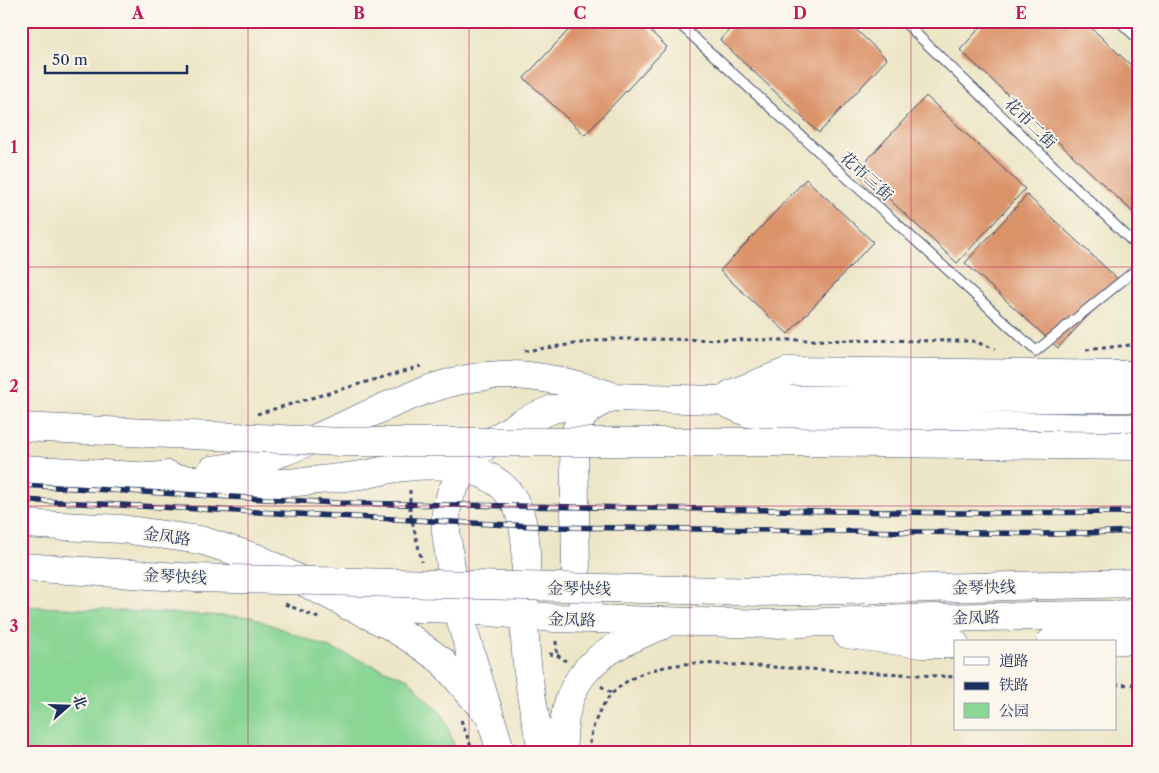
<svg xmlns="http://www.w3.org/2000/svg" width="1159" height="773" viewBox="0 0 1159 773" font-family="'Libre Caslon Text','Noto Serif SC',serif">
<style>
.green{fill:#8ad694;stroke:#528279}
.building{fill:#db936a}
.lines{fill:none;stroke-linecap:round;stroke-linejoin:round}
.service-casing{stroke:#3a4a6e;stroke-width:11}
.primary-casing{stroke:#3a4a6e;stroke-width:29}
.path{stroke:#3a4a6e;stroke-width:3;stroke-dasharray:4 4;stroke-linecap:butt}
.service{stroke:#fff;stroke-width:9}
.primary{stroke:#fff;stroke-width:28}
.rail-casing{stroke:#1b2f5e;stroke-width:5.5}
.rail{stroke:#fbf7ec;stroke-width:4;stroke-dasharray:11;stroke-linecap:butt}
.trunk-bridge-casing{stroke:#3a4a6e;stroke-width:29;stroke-linecap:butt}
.trunk-bridge{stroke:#fff;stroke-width:28}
.grid{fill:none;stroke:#c2185b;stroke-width:1;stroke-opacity:0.55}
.labels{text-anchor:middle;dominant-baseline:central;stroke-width:4;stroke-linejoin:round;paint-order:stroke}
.street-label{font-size:16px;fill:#1b2f5e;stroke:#fbf7ec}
.neatline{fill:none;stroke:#c2185b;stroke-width:2}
.grid-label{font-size:16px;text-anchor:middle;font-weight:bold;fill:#c2185b}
</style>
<rect width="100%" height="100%" fill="#fbf7ec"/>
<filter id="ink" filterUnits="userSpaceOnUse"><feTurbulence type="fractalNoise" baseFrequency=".02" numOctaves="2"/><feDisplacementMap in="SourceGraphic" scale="10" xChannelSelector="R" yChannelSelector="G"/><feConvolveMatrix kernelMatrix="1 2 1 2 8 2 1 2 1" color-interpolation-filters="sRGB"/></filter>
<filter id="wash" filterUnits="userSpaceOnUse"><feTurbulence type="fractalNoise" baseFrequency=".0096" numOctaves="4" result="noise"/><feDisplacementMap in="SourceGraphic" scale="20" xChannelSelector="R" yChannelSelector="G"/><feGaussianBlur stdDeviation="1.12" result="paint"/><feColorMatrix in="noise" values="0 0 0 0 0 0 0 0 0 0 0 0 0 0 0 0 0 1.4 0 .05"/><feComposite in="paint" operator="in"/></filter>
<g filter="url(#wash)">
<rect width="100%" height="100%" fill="#ece5c6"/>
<path class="green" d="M21,606L251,617L408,679L443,715L457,752H21Z"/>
<g id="blocks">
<path class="building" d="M577,21H640L667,47L585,135L524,78Z
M737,21H847L887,59L819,133L720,40Z
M986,21H1084L1138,72V217L960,50Z
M926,96L1025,189L957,263L858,170Z
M806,179L873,242L788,334L720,271Z
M1027,195L1120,281L1058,348L965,263Z"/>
</g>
</g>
<g filter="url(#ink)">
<use href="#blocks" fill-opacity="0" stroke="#3a4a6e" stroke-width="1"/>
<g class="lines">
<defs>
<path id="service" d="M676,21L1036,351L1138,268
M903,21L1138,247
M1119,21L1138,39"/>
<path id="primary" d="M731,394L789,371L1138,375
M726,403L774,424L1138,428
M21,469L153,477L169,475
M212,470C313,459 403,377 502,375C539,374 575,383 609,395
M153,477C194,479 237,485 278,483C306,482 333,479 361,475C376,473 390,468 405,467C454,462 510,467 522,522C530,553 524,585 524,617C525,662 532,708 543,752
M21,524L122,529L200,540L257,558L390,626L413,640L442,661L483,709
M348,606L457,609L555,618L774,624L933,618L1138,614
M588,607L579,592L576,572L574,439C578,417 587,408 608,399
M847,634L922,644H955
M1051,642L1138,640
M501,752L457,609L446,532V512L451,493L469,461L486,445L522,422L553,409L614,397L718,400L1138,398
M563,752C560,676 596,651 661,626"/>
</defs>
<use href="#service" class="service-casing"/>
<use href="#primary" class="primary-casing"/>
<path class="path" d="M1086,350L1138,344
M524,351L610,339L973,341L995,349
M257,414L421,366
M410,490V512L422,562
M285,604L321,619
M556,641L557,655
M549,654L557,655L566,661
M1115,685L1138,684
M601,686L612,694
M461,720L473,752
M590,752C589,739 593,726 598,715C617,674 658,665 699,663L955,677"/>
<use href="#service" class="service"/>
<use href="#primary" class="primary"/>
<defs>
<path id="rail" d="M21,485L337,503L958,513L1138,512
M21,500L552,527L1056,534L1138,531"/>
</defs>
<use href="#rail" class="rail-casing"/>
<use href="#rail" class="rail"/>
<defs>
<path id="trunk-bridge" d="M21,427L342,442H796L1138,446
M21,567L196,578L761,592L1138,583"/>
</defs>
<use href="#trunk-bridge" class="trunk-bridge-casing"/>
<use href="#trunk-bridge" class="trunk-bridge"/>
</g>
</g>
<path class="grid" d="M248,21V752M469,21V752M690,21V752M911,21V752M21,267H1138M21,506H1138"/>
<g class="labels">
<g class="street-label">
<text transform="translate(1031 123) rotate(44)">花市二街</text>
<text transform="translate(867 176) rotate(42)">花市三街</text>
<text transform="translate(167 536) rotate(8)">金凤路</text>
<text transform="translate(175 576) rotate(3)">金琴快线</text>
<text transform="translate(984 587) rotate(-1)">金琴快线</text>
<text transform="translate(579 588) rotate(1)">金琴快线</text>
<text transform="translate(976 617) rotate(-1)">金凤路</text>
<text transform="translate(572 619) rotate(2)">金凤路</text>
</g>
</g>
<rect width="1159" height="773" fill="none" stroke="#fbf7ec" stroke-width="55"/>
<rect x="954" y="640" width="162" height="90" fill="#fbf7ec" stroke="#a1a7b3"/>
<rect x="964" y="657" width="25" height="8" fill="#ffffff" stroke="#a1a7b3"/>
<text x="999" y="666" font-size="15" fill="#1b2f5e">道路</text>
<rect x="964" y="682" width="25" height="8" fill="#1b2f5e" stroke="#a1a7b3"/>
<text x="999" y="690" font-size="15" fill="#1b2f5e">铁路</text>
<rect x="964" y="703" width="25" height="15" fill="#8ad694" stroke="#a1a7b3"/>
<text x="999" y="716" font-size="15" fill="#1b2f5e">公园</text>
<g transform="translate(68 706) rotate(70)" stroke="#fbf7ec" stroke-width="4" paint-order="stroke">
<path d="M0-4L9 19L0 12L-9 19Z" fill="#1b2f5e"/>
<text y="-8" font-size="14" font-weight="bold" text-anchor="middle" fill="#1b2f5e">北</text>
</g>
<path d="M45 65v8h142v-8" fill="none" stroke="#1b2f5e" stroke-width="2.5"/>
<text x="52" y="65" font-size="15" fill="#1b2f5e" stroke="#fbf7ec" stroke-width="4" paint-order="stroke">50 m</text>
<rect x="28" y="28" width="1104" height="718" class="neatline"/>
<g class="grid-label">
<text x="138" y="19">A</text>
<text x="359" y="19">B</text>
<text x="580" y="19">C</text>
<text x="800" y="19">D</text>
<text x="1021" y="19">E</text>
<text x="14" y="153">1</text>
<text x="14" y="392">2</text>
<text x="14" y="632">3</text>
</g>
</svg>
